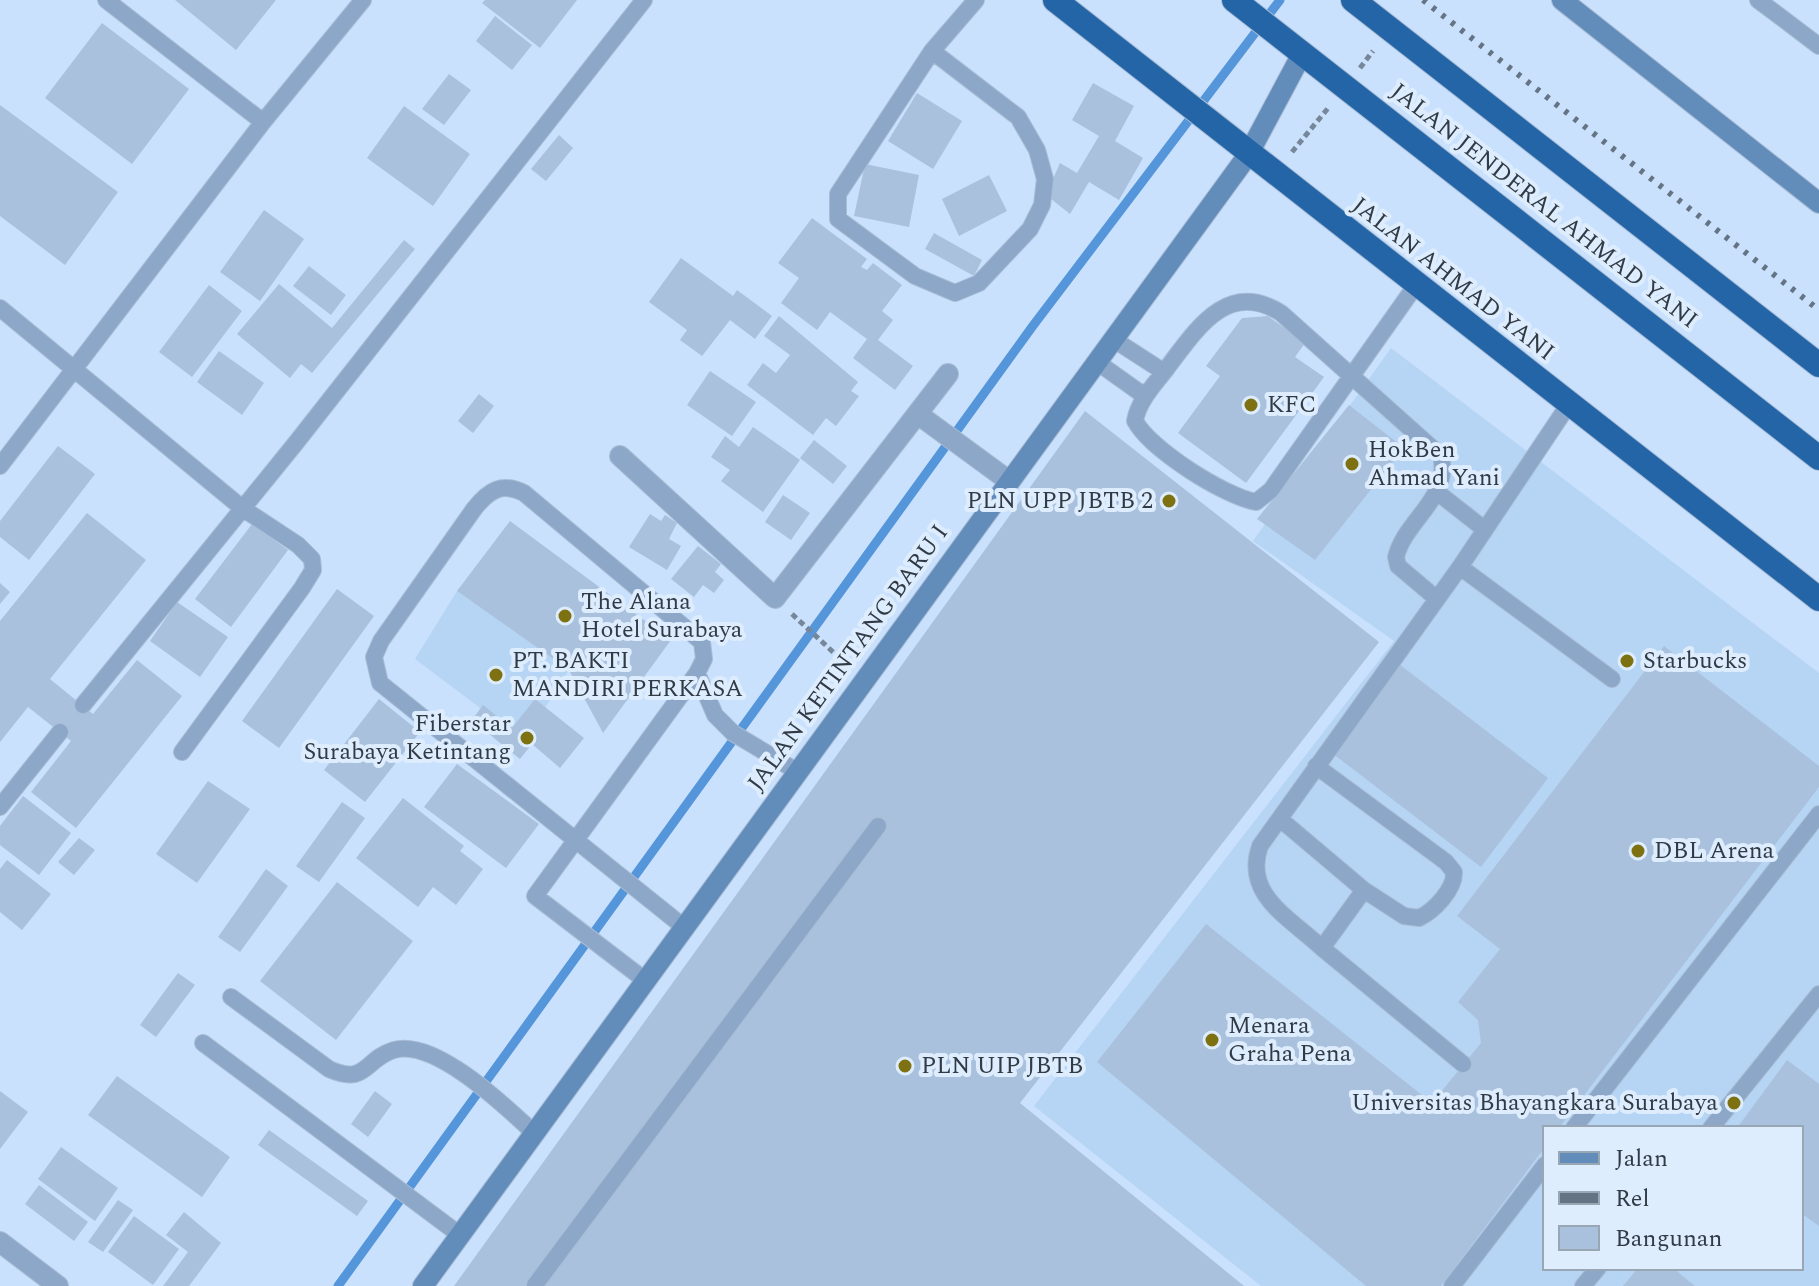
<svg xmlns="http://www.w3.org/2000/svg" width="1819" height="1286" viewBox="0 0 1819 1286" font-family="Spectral,serif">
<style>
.built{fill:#b6d4f4;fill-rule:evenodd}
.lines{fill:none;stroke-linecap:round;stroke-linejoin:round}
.stream{stroke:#5595da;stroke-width:9}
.building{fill:#a9c1dc}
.lane-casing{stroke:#a8bcd5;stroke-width:18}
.street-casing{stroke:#a8bcd5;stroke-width:22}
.secondary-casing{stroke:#a8bcd5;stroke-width:22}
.highway-casing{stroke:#a8bcd5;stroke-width:26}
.path{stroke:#77879a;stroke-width:5;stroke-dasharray:6 4;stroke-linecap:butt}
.lane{stroke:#8ca7c7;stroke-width:16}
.street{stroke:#8ca7c7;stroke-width:20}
.secondary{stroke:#628cb9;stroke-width:20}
.highway{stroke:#2365a6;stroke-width:24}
.rail{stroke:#657485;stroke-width:6;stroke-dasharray:4 8;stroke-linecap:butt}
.poi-dot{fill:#7d7111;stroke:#deedfe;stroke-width:3}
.labels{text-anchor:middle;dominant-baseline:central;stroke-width:8;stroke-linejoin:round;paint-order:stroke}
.street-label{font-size:24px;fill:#313b46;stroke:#deedfe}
.poi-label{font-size:24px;fill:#313b46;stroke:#deedfe;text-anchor:start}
</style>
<rect width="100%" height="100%" fill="#c9e1fd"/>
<path class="built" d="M1391,348L1819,673V1286H1261L1034,1106L1394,641L1253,541ZM1545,1128H1801V1268H1545Z
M457,591L569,670L524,741L415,659Z"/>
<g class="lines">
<path class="stream" d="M338,1286L1032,327L1280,0"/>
</g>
<path class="building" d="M175,0H276L236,50Z
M485,0H577L540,48L482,3Z
M495,16L532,45L512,70L476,41Z
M102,23L189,89L132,164L45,98Z
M449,74L471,90L444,125L422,109Z
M1093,83L1134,106L1115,141L1143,158L1119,200L1089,182L1070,214L1046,195L1060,163L1077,173L1099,136L1072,120Z
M917,93L962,121L933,169L888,141Z
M0,105L118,192L65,265L0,216Z
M404,106L470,154L433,206L367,158Z
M559,135L573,148L546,181L531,169Z
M865,164L919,175L909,227L854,216Z
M989,175L1007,211L959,236L942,199Z
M264,210L304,239L260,301L220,272Z
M812,218L867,259L861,267L867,270L873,263L902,285L882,311L893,320L878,340L913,366L895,390L853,358L867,339L830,312L817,330L781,303L799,278L778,263Z
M934,233L982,260L974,276L925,249Z
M404,240L415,249L312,373L301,364L290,378L237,334L279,284L332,328Z
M681,258L733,296L737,290L772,316L755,339L730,320L702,356L680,340L687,330L649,302Z
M309,266L346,295L331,315L293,286Z
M209,285L242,311L192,377L159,352Z
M779,316L858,382L851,391L859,396L836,426L826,418L813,435L747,385L763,363L776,373L790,355L764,336Z
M1268,316L1305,343L1295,357L1324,377L1246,483L1178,433L1220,376L1206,366L1242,318Z
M219,351L264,383L242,415L197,382Z
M710,371L756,402L732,436L687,405Z
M479,394L494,406L473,433L458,421Z
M1349,405L1404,448L1315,560L1257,519Z
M1085,411L1379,642L1020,1103L1244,1286H454Z
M753,427L800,460L763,512L721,481L730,470L711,457L725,436L739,447Z
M814,440L847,466L833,484L800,458Z
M58,446L95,474L29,560L0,537V521Z
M783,495L810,513L791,540L765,522Z
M87,513L146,560L50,679L93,714L137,660L182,696L76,828L31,792L71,741L28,707L0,742V621Z
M650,514L661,521L665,515L677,523L669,539L681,546L667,570L629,547Z
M510,521L671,640L603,733L569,670L457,591Z
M252,524L288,550L231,627L195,599Z
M698,546L721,564L715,572L724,580L714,593L703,585L694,597L671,579Z
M0,583L10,592L0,604Z
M337,589L374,616L279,748L242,721Z
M177,602L228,637L200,677L150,641Z
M1664,646L1819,766V787L1559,1128H1545V1147L1441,1286H1366L1097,1062L1206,924L1432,1103L1481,1043L1478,1020L1458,1002L1500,949L1457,916Z
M1395,661L1548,778L1481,867L1328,750Z
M379,699L420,732L365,802L324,770Z
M535,699L584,738L560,768L532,744L520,759L472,720L483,705L512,728Z
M457,764L539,824L506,868L424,807Z
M208,781L250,809L197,883L156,854Z
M23,796L71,833L39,875L0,845V826Z
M403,798L464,846L460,851L483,869L456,905L433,887L418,907L356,858Z
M342,802L365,818L319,882L296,866Z
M79,838L95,850L74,875L58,862Z
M7,860L51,894L22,930L0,912V869Z
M266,869L288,886L240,952L218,937Z
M337,882L413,941L336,1040L260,981Z
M178,973L195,985L156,1037L140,1025Z
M1787,1060L1819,1084V1226L1801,1213V1128H1737Z
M117,1076L230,1157L202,1197L88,1115Z
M0,1091L28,1112L0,1149Z
M375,1091L392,1104L368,1137L351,1124Z
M269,1130L368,1201L357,1216L258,1145Z
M61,1147L118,1188L95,1221L38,1179Z
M39,1185L88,1222L74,1241L25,1204Z
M118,1200L133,1210L103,1252L88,1242Z
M184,1212L221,1243L189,1286H163L188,1252L166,1235Z
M134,1216L179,1249L153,1285L108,1252Z
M1638,1268H1673L1695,1286H1623Z"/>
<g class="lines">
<defs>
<path id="lane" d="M106,0L263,122
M1758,0L1819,46
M932,51L838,194V219L915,276L955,293L979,283L1030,229L1042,205L1045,179L1037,150L1018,117L932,51L976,0
M1416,285L1271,490L1256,502C1224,496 1151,450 1135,421C1138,401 1155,384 1167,368C1196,330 1227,279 1281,313L1441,456C1451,498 1405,520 1396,557L1398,566L1437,599
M0,308L242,508L298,545L312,559L313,570L302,588L182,752
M1113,339L1164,372
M1097,362L1139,392L1148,393
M0,466L263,122L363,0
M1437,492L1484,529
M1460,567L1612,679
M697,673L715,715L733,733L798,772
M83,705L295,444L644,0
M1316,766L1446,862L1454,872C1455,889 1434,911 1419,918L1404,916L1364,890
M0,807L60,732
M1280,819L1364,890L1322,948L1463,1064
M1322,948C1289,917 1243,895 1260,846L1460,567L1569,404
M646,981L535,896L697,673L704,659L702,642L524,493C502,482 489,490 474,509L381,641L374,657L380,683L685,928
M231,997L329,1069C367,1086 364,1059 394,1050C435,1038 506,1107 534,1133
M203,1043L460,1235
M1574,1128L1819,814
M1711,1128L1819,994
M535,1285L878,826
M1452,1286L1545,1165
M1583,1286L1598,1268"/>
<path id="street" d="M919,415L1009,481
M620,456L775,598L948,374
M0,1242L58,1286"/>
<path id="secondary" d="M1562,0L1819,203
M423,1286L1248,155L1303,52"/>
<path id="highway" d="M1055,0L1819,599
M1234,0L1819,458
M1353,0L1819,365"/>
</defs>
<use href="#lane" class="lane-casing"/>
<use href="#street" class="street-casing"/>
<use href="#secondary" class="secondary-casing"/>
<use href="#highway" class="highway-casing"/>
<path class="path" d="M1360,68L1373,51
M1292,152L1329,107
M792,614L846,664"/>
<use href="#lane" class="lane"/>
<use href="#street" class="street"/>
<use href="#secondary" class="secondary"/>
<use href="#highway" class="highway"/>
<path class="rail" d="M1423,0L1819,310"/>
</g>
<g class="poi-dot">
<circle cx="1251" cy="405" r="8"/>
<circle cx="1352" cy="464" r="8"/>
<circle cx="1169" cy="501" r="8"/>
<circle cx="565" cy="616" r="8"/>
<circle cx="1627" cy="661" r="8"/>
<circle cx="496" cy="675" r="8"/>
<circle cx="527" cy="738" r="8"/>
<circle cx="1638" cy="851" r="8"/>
<circle cx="1212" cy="1040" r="8"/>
<circle cx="905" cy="1066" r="8"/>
<circle cx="1734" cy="1103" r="8"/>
</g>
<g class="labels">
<g class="street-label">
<text transform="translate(1544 206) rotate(38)">JALAN JENDERAL AHMAD YANI</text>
<text transform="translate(1453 279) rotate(38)">JALAN AHMAD YANI</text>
<text transform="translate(848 658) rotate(-54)">JALAN KETINTANG BARU I</text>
</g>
<g class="poi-label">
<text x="1267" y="405">KFC</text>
<text x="1368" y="450">HokBen<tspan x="1368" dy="28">Ahmad Yani</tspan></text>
<text x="1153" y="501" text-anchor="end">PLN UPP JBTB 2</text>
<text x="581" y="602">The Alana<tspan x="581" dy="28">Hotel Surabaya</tspan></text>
<text x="512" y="661">PT. BAKTI<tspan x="512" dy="28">MANDIRI PERKASA</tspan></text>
<text x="1643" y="661">Starbucks</text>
<text x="511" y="724" text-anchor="end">Fiberstar<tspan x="511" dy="28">Surabaya Ketintang</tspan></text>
<text x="1654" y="851">DBL Arena</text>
<text x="1228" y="1026">Menara<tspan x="1228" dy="28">Graha Pena</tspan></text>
<text x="921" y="1066">PLN UIP JBTB</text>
<text x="1718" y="1103" text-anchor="end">Universitas Bhayangkara Surabaya</text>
</g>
</g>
<rect x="1543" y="1126" width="260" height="144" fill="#deedfe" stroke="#99a6b4" stroke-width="2"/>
<rect x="1559" y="1152" width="40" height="12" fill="#628cb9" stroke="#99a6b4" stroke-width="2"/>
<text x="1615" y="1166" font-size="24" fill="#313b46">Jalan</text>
<rect x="1559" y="1192" width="40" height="12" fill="#657485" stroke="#99a6b4" stroke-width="2"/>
<text x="1615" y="1206" font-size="24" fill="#313b46">Rel</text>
<rect x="1559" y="1226" width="40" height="24" fill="#a9c1dc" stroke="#99a6b4" stroke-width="2"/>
<text x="1615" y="1246" font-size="24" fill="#313b46">Bangunan</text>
</svg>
